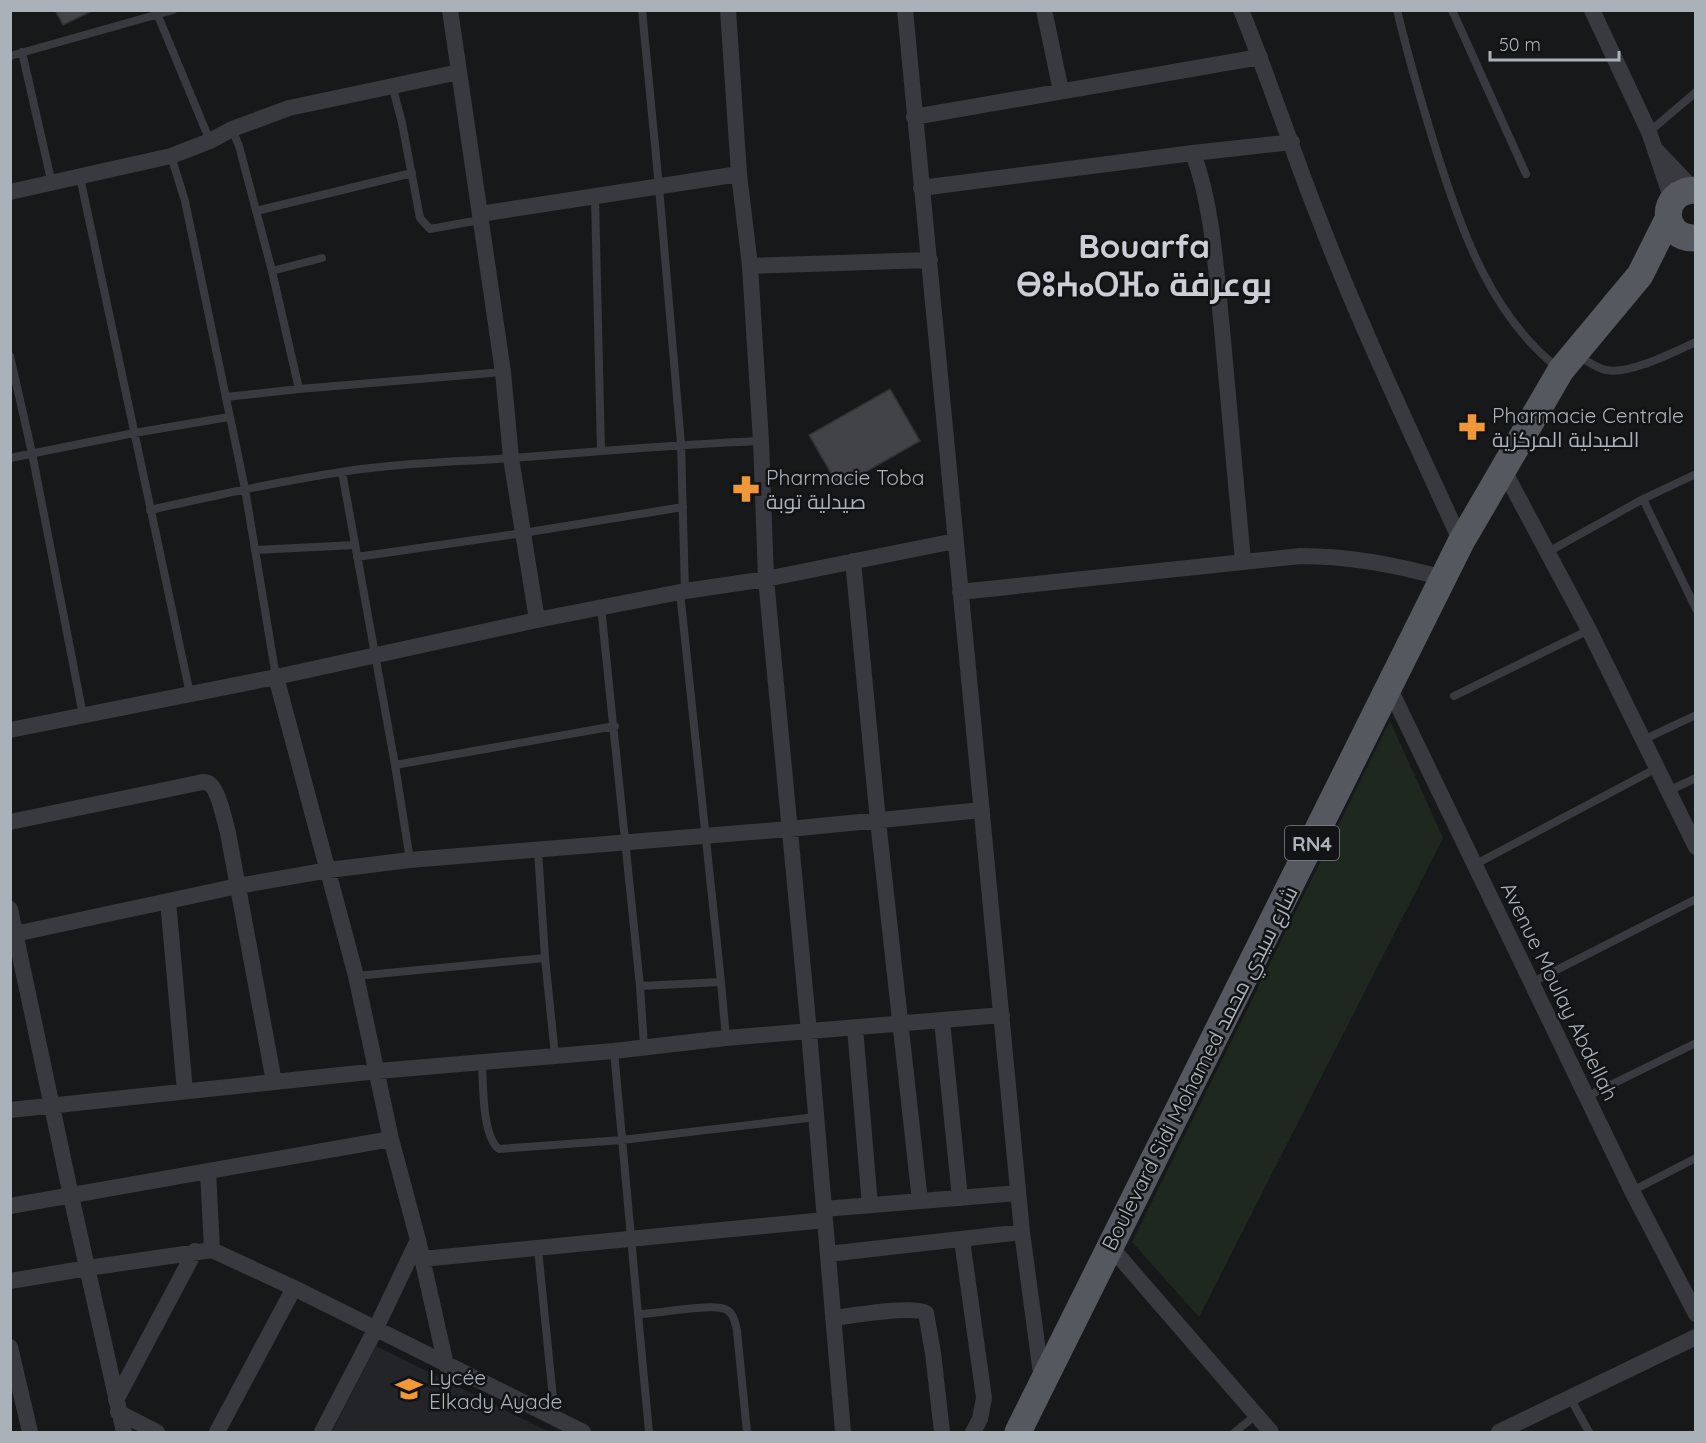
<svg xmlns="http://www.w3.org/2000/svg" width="1706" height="1443" viewBox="0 0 1706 1443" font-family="Quicksand,Cairo,'Noto Sans Tifinagh',sans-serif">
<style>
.built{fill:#232427}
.green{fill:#1f281f}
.building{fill:#424347;stroke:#323236;stroke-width:1.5}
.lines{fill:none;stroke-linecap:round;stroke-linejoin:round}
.service{stroke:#393a3f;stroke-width:8}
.minor{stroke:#393a3f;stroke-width:16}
.primary{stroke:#55585e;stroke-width:27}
.labels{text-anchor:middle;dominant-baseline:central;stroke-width:5;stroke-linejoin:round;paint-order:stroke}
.shield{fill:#121315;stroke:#7c8288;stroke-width:1.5}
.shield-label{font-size:20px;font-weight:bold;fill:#aab1b9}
.poi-label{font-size:21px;fill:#aab1b9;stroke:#121315;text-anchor:start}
.street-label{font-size:21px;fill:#aab1b9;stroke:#121315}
.town-label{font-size:33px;font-weight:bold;fill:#cbcfd5;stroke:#121315}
</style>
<rect width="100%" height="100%" fill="#17181a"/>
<path class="built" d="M376,1346L549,1432H332Z"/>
<path class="green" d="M1390,721L1443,838L1199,1317L1132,1242Z"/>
<path class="building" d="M55,10H94L63,25Z
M890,389L920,441L839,487L809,435Z"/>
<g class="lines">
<path class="service" d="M642,10L659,187L681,444L685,591
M1397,10C1409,60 1423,108 1438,156C1463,234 1491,315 1558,368
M1452,10L1526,174
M156,11L210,141
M22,52L52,184
M10,56L173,10
M392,85L402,123L420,218L430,229L480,220
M232,129L239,146L272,271L299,389
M1649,132L1696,92
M171,156L185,201L245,489L276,677
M80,177L190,694
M595,198L601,450
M256,211L412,173
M272,271L322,258
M1577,355C1586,360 1596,368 1606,370C1630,375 1673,352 1696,342
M10,356L32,453L83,715
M226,397L299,389L503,372
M10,458L134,433L229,417
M342,472L395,765L410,860
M1643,499L1696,609
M150,510C213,496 276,482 341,472C398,463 455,462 512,458C595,452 678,444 761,441
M255,550L355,545
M1548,552L1643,499L1696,474
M357,557L523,533L683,507
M680,592L721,982
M601,607L640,986L644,1046
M1454,696L1589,630
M1643,740L1696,715
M395,765L615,726
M1668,791L1696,778
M538,850L545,958L555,1055
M1474,865L1657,768
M356,976L545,958
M1531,983L1696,899
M640,986L721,982L726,1038
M614,1051L638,1314C657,1314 715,1302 727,1310C734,1314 735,1323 737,1331L747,1432
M482,1062C483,1082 482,1137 499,1149L622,1140L816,1117
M1586,1097L1696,1043
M1632,1191L1696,1158
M538,1249L555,1418
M638,1314L649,1432
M1570,1398L1589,1432
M1235,1432L1256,1415"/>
<path class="minor" d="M450,10L503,372L511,458L537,620
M728,10L739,174L750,266L761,441L766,579L809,1032L843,1432
M905,10L1022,1232L1042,1381
M1044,10L1061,91
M1241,10C1269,78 1291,148 1318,216C1360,326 1412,434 1461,542
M1592,10L1649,132L1672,200
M914,117L1260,57
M1657,151L1694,190
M1193,153C1213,207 1216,272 1222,329C1229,406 1236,484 1243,561
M921,188L1193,153L1292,142
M10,192L171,156L210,141L232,129L289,108L459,72
M480,214L739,174
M750,266L930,260
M1503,469L1589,630L1696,847
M853,561L878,821L920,1201
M960,592L1300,556C1351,556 1395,565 1444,578
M276,677L356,976L391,1139L418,1240L446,1365
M1389,687L1632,1191L1696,1314
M10,730L276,677L537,620L685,591L766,579L955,541
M10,822L198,783C202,782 204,781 208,783C218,787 225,822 228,833L274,1082
M168,901L185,1091
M10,909L71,1196L124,1432
M10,935L238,886L329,870L410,860L789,829L982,810
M942,1021L960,1198
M855,1028L870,1205
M10,1110L378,1071L614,1051L726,1038L1002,1015
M208,1171L212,1250
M10,1206L391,1139
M824,1209L1018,1193
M962,1240L984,1398L980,1419L973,1432
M1110,1246L1271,1432
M828,1254L1022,1232
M422,1259L825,1220
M10,1281L88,1268L212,1250L294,1288L583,1432
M833,1318C851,1316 913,1305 926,1313L933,1353L942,1432
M10,1347L30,1432
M116,1400L195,1251
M118,1412L157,1432
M217,1432L294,1288
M322,1432L375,1330L418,1240
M1499,1432L1696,1337"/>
<path class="primary" d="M1696,190C1658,190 1660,240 1696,238
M1018,1432L1461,542L1561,370L1640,275L1668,219"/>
</g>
<defs>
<symbol id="pharmacy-bare" viewBox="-9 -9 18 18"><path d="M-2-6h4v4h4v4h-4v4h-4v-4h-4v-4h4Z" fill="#f09839" stroke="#121315" stroke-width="2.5" paint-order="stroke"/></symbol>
<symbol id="school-bare" viewBox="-9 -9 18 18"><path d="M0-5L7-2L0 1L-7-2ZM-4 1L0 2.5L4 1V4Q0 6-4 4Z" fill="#f09839" stroke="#121315" stroke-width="2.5" paint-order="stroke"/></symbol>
</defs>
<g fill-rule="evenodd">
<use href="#pharmacy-bare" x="1453" y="408" width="38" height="38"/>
<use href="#pharmacy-bare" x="727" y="470" width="38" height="38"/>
<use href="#school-bare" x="390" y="1370" width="38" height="38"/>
</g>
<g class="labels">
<rect class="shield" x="1285" y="826" width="54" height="34" rx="4.5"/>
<g class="shield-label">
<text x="1312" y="843">RN4</text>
</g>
<g class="poi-label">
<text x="1492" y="415">Pharmacie Centrale<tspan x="1492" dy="24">الصيدلية المركزية</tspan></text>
<text x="766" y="477">Pharmacie Toba<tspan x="766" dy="24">صيدلية توبة</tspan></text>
<text x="429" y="1377">Lycée<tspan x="429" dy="24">Elkady Ayade</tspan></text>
</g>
<g class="street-label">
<text transform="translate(1560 991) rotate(64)">Avenue Moulay Abdellah</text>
<text transform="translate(1199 1068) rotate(-63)">Boulevard Sidi Mohamed شارع سيدي محمد</text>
</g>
<g class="town-label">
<text x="1144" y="245">Bouarfa<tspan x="1144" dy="38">ⴱⵓⵄⴰⵔⴼⴰ بوعرفة</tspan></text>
</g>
</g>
<rect width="1706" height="1443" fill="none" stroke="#aab1b9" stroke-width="24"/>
<path d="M1490 51v9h129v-9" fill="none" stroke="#aab1b9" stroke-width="3"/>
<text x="1499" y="51" font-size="18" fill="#aab1b9" stroke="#121315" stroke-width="4.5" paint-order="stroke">50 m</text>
</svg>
